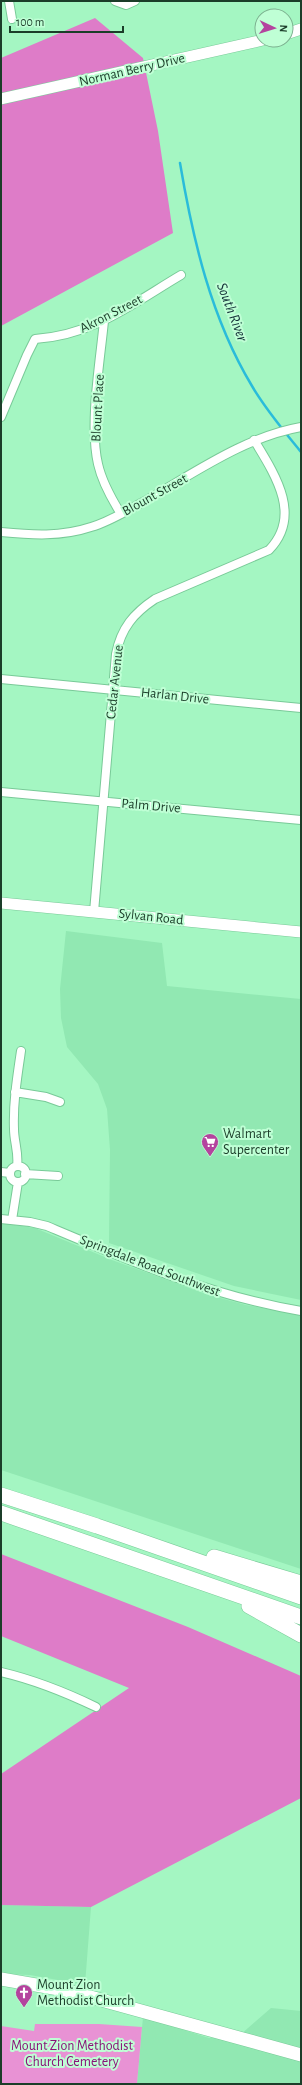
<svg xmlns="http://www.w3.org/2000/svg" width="302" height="2085" viewBox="0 0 302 2085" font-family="'Alegreya Sans',sans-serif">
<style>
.built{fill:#91e8b2}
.green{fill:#e892d4}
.forest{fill:#de7cc8}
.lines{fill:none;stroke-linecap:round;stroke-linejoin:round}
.stream{stroke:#2abcda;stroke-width:2.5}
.minor-casing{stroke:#79ca98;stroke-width:10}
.secondary-casing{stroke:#79ca98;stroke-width:12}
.primary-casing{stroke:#79ca98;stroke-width:14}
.motorway-casing{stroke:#79ca98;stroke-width:16}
.minor{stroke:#fff;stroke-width:8}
.secondary{stroke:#fff;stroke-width:11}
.primary{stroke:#fff;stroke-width:13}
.motorway{stroke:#fff;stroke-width:15}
.labels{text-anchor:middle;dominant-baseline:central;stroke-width:4;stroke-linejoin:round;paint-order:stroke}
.street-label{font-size:14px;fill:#1b3d29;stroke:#bfffd5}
.poi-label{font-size:14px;fill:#1b3d29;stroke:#bfffd5;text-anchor:start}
.park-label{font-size:14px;fill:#8a1278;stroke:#bfffd5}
.water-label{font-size:15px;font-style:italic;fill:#133037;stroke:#bfffd5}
</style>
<rect width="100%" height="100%" fill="#a4f6c2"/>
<path class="built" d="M66,931L162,943L167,986L301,999V1300L234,1286L109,1243L110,1150L107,1109L98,1084L67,1047L61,1018L60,989Z
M1,1223L35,1228L112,1260L206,1294L246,1305L301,1315V1569L1,1470Z
M1,1905L91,1907L85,1985L30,1975L1,1974Z
M271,2008L301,2011V2084H137L143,2017L209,2038L240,2035Z"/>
<path class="green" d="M35,2024H99L142,2027L137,2084H1V2026L34,2031Z"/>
<path class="forest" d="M95,18L143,58L158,131L173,233L1,326V58Z
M1,1554L188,1627L301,1676V1798L91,1907L1,1905V1774L129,1688L1,1636Z"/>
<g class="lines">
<path class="stream" d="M180,163C193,240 211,318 252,386C266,410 284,431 301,452"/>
<defs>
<path id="minor" d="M9,1L12,19
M115,1L126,5L135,1
M104,321C100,362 89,425 98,464C102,482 111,498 121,514
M1,417L27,355L35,339C94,335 132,304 181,275
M1,532C32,535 61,537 91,527C109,522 126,511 143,502C193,474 244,437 301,427
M1,679L301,708
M1,792L301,820
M94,912L116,654C121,628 134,613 155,599L269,550C302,516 276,476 254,440
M15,1092L46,1097L60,1102
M17,1166C19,1153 14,1142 14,1129C13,1103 17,1078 21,1051
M10 1174a8 8 0 1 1 16 0a8 8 0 1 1-16 0Z
M1,1172L10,1173
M25,1174L58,1176
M1,1219L30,1222L47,1226C130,1261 211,1296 301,1311
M12,1220L18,1182
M1,1672C35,1680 65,1692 96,1707"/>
<path id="secondary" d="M286,34L301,29
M1,99L263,40
M1,903L301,932"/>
<path id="primary" d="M1,1979L65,1990L301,2055"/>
<path id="motorway" d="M1,1495L97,1526L301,1597
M1,1513L301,1617
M214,1557L301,1583
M249,1606L301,1635"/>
</defs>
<use href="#minor" class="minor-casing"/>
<use href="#secondary" class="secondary-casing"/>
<use href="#primary" class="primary-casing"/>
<use href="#motorway" class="motorway-casing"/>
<use href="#minor" class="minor"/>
<use href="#secondary" class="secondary"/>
<use href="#primary" class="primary"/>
<use href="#motorway" class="motorway"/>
</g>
<defs>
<symbol id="supermarket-pin" viewBox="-11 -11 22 30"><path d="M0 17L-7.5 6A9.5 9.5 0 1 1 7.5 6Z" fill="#b4439e" stroke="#bfffd5"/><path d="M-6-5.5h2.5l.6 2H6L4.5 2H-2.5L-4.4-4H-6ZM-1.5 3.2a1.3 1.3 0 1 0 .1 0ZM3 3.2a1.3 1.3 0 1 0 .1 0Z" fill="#fff"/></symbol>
<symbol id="church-pin" viewBox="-11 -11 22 30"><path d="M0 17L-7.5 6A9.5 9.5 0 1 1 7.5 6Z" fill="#b4439e" stroke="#bfffd5"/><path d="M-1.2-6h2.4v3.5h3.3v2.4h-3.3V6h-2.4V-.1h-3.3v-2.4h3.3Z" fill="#fff"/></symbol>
</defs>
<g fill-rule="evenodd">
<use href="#supermarket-pin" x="200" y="1132" width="20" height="27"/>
<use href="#church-pin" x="14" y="1983" width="20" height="27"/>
</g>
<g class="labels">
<g class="street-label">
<text transform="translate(132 70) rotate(-13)">Norman Berry Drive</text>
<text transform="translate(111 314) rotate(-27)">Akron Street</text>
<text transform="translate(98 408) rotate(-87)">Blount Place</text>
<text transform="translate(155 495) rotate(-29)">Blount Street</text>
<text transform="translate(115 682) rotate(-84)">Cedar Avenue</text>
<text transform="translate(175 696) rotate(6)">Harlan Drive</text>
<text transform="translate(151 806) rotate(5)">Palm Drive</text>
<text transform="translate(151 917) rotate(6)">Sylvan Road</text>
<text transform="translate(150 1266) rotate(21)">Springdale Road Southwest</text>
</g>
<g class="poi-label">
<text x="223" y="1134">Walmart<tspan x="223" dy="16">Supercenter</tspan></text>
<text x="37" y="1985">Mount Zion<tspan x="37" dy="16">Methodist Church</tspan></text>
</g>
<g class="park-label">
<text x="72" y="2046">Mount Zion Methodist<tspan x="72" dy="16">Church Cemetery</tspan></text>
</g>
<g class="water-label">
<text transform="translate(232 312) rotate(69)">South River</text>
</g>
</g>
<rect width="302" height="2085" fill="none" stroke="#1b3d29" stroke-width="4"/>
<g transform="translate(274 28) rotate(94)"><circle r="19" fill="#bfffd5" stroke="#7db190"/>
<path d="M0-3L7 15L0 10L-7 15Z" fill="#b4439e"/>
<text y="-6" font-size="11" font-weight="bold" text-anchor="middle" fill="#1b3d29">N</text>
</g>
<path d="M10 26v6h113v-6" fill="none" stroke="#1b3d29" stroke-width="2"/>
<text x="16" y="26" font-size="12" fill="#1b3d29" stroke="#bfffd5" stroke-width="3" paint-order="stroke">100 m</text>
</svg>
